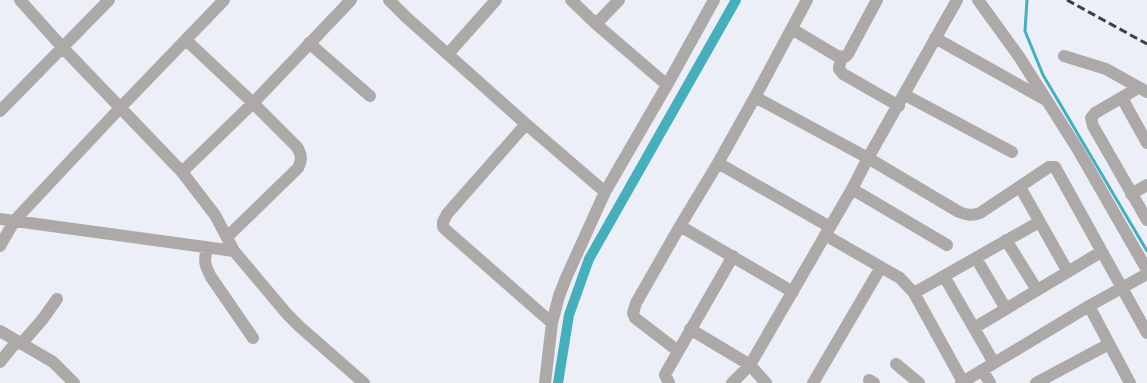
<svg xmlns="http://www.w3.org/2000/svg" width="1147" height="383" viewBox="0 0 1147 383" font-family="Roboto,sans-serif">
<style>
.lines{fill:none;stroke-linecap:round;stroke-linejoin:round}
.stream{stroke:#47aebb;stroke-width:3}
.canal{stroke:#47aebb;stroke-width:10}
.minor{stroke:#ada9a8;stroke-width:12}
.rail{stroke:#3e3f43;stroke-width:3;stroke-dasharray:8 4;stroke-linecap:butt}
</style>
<rect width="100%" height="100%" fill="#eceff7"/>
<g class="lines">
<path class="stream" d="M1027,0L1025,31L1043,75L1147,251"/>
<path class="canal" d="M558,383L569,315L589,259L736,0"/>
<path class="minor" d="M20,0L63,48L182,172L215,215L234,251L287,314L300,327L364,383
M389,0L406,17L526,124L605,192
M571,0L596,24L667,85
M978,0L1020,58L1077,148L1147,270
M596,24L619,0
M792,29L837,56L845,57L848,54L877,0
M935,38L1044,99
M309,43L370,96
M448,54L496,0
M1064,56L1106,69L1147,92
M841,57L839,69L843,74L899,106
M1138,88L1095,113L1091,118L1093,126L1147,220
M905,95L1012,152
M755,97L868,158L959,212C967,215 972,216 980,213L1049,167H1055L1147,333
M1122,98L1147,143
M0,111L109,0
M526,124L447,214L443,222V227L447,231L552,323
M718,163L830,227
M182,172L253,103L186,40
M1020,187L1068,272
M852,189L947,245
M1131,194L1147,185
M0,219L234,251
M680,226L793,292
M825,235L900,278L914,293L963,382
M227,237L298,168C302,160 302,155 297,147L253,103L351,0
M1006,240L1037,290
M0,246L15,220L120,108L224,0
M207,247C204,261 204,264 211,277L253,338
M976,258L1006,309
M944,276L994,363
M914,293L1039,222
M1089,306L1130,383
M974,328L1101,252
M690,329L750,365L766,383
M0,331L53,362L74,383
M21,344L42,320L57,299
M678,351L635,318L633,313L636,303L680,226L718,163L755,97L807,0
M0,362L17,341
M896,364L919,383
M982,370L990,383
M869,380L874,383
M545,383L552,323L559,296L566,278L605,192L667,85L714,0
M669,383L665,375L667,371L733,256
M732,383L750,365L852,189L868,158L957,0
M813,383L881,267
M961,383L1089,306L1147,274
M1036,383L1109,344"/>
<path class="rail" d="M1067,0L1147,44"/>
</g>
</svg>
